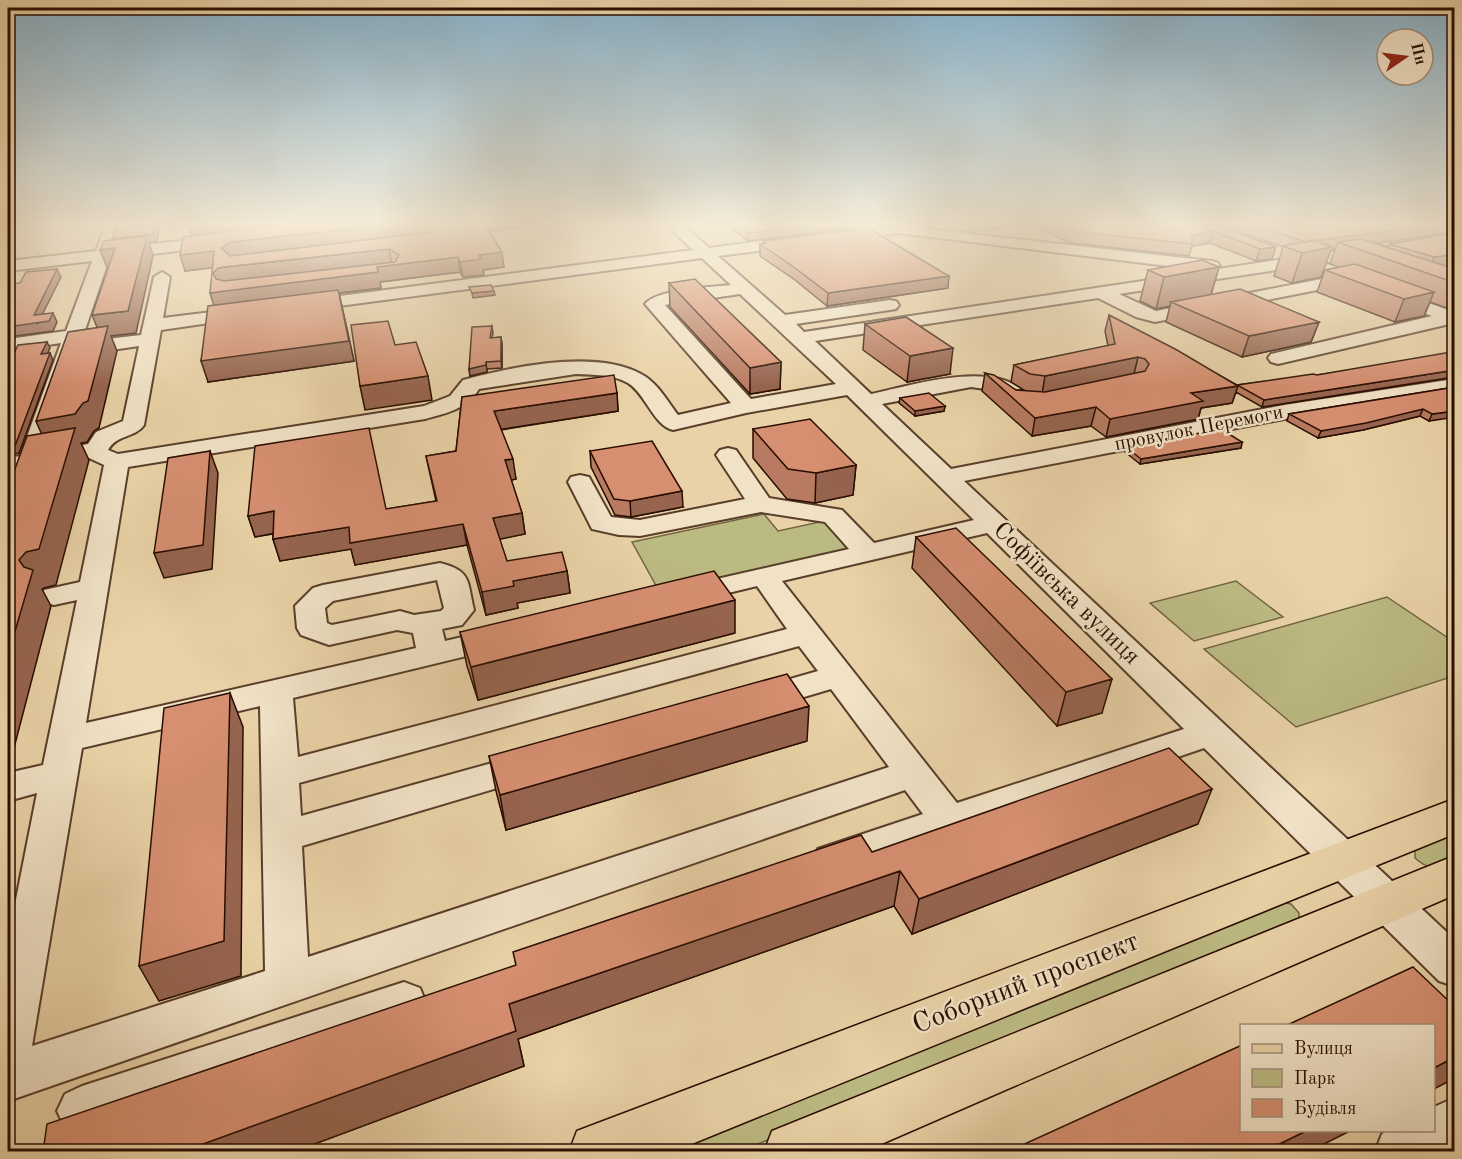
<svg xmlns="http://www.w3.org/2000/svg" width="1462" height="1159" viewBox="0 0 1462 1159" font-family="'Old Standard TT',serif">
<style>
.green{fill:#bcba83;stroke:#726442;stroke-width:1.5}
.lines{fill:none;stroke-linecap:round;stroke-linejoin:round}
.minor-casing{stroke:#593e2a;stroke-width:4}
.major-casing{stroke:#290d00;stroke-width:3}
.minor{fill:#f1e2c6;fill-rule:evenodd}
.major{fill:#e9d2a7;fill-rule:evenodd}
.wall{fill:#b87b61;stroke:#290d00;stroke-width:1.5}
.shaded-wall{fill:#96644f;stroke:#290d00;stroke-width:1.5}
.building{fill:#d68f71;stroke:#290d00;stroke-width:1.5;fill-rule:evenodd}
.labels{text-anchor:middle;dominant-baseline:central;stroke-width:5;stroke-linejoin:round;paint-order:stroke}
.far-street-label{font-size:20px;fill:#290d00;stroke:#f1e2c6}
.street-label{font-size:24px;fill:#290d00;stroke:#f1e2c6}
.near-street-label{font-size:28px;fill:#290d00;stroke:#f1e2c6}
</style>
<rect width="100%" height="100%" fill="#e9d2a7"/>
<filter id="stains"><feTurbulence type="fractalNoise" baseFrequency=".00333" numOctaves="4"/><feColorMatrix values="0 0 0 0 .2 0 0 0 0 .09 0 0 0 0 .02 0 0 0 .5 -.17"/></filter>
<radialGradient id="worn" r=".72"><stop offset=".6" stop-color="#630" stop-opacity="0"/><stop offset="1" stop-color="#630" stop-opacity=".3"/></radialGradient>
<path class="green" d="M764,514L778,531L824,521L848,549L659,591L632,542Z
M1236,581L1283,617L1194,641L1150,603Z
M1387,597L1454,642V676L1296,727L1204,649Z
M1454,833V863C1438,870 1428,870 1415,858V849Z
M1276,901L1291,904L1299,913V921L741,1151L636,1152Z"/>
<g class="lines">
<defs>
<path id="minor" d="M106,225H120L112,249L220,236L228,241L220,246L109,259L81,342L141,335L154,277L162,272L170,277L163,318L244,308L250,309L253,313L250,317L244,318L161,330L144,425C135,438 117,434 108,450L118,454L424,406L450,396L463,380C511,367 595,349 641,374C657,382 668,402 678,415L731,403L645,304C657,289 711,287 731,285L702,258L301,311L295,310L292,306L295,302L301,301L693,250L667,225H683L709,248L797,236L802,238L805,241L802,244L797,246L718,256L785,315L890,300L896,301L899,305L896,309L890,310L796,324L804,332L1209,271L897,233L837,241L832,239L829,236L837,231L890,225H932L926,229L1212,261L1218,263L1220,266L1218,269L1369,246L1375,248L1377,251L1369,256L1119,294L1156,311L1348,274L1356,279L1348,284L1155,322L1136,317L1098,298L815,341L871,394C910,386 1000,357 1028,397L1025,402L1017,403L1009,402L992,390L971,387L882,404L951,469L1284,405L1454,379V391L1284,419L964,481L1454,939V986L1439,981L1204,748L832,876L818,871L812,860L818,849L923,814L905,790L8,1101V940L37,793L8,801V773L43,765L77,600L54,605L44,602L39,596L44,590L80,582L104,465L89,458L40,467L21,522L17,528L8,530V488L14,471L8,472V458L20,456L61,343L8,351V339L66,331L92,261L8,271V261L96,251ZM740,294L836,384L751,399L665,305ZM139,346L123,421L96,432L88,444L45,452L77,355ZM576,374C594,375 612,374 628,383C646,394 653,425 673,430L746,413L847,395L974,520L874,543L842,510L769,498L736,450L728,448L720,450L716,455L745,499L640,520L611,517L589,477L580,475L571,477L568,482L592,529L619,535L640,536L761,512L825,522L849,549L677,588L672,594L677,600L687,603L757,586L787,629L298,757L293,698L512,645L516,638L512,631L501,628L445,641L442,629L462,625L474,610C467,581 472,571 440,563L323,585L313,588L295,606L297,628L301,635L329,645L397,630L413,633L416,648L86,723L128,467L425,419C447,413 467,409 479,389ZM987,533L1184,729L957,803L782,581ZM437,580L444,608L441,611L414,615L400,611L332,625L327,623L325,608L333,601ZM799,646L818,671L748,691L743,699L748,707L760,710L831,689L889,767L308,957L302,846L541,775L546,766L541,757L528,753L301,816L299,783ZM260,706L265,971L32,1046L82,748Z
M1392,290L1454,312V323L1278,364L1271,362L1268,358L1271,354L1432,316L1386,299L1383,295L1386,291Z
M404,982L420,988L426,1003L420,1018L404,1024L82,1136L65,1128L57,1111L65,1094L82,1086Z
M1454,1098V1150L1375,1152L1382,1134L1389,1130H1434V1107Z"/>
<path id="major" d="M1454,799V834L672,1152H569L577,1131L598,1123Z
M1454,856V895L863,1152H764L772,1131Z"/>
</defs>
<use href="#minor" class="minor-casing"/>
<use href="#major" class="major-casing"/>
<use href="#minor" class="minor"/>
<use href="#major" class="major"/>
</g>
<path class="wall" d="M189,225H538L489,231L504,267L483,270L484,275L463,277L460,272L380,282L381,288L339,293L354,361L208,382L214,306L213,267L185,271L192,236Z
M728,225H849V228L748,241Z
M948,225H1023L973,232L959,230Z
M1032,225H1215L1276,247L1272,259L1256,261L1210,243L1192,246L1189,256L1070,243Z
M1221,225H1455L1376,243L1388,247L1389,244L1455,233V265L1446,266L1455,269V311L1430,302L1424,316L1395,322L1317,292L1325,270L1339,267L1330,264L1335,249L1331,250L1321,277L1292,283L1274,276L1283,247Z
M763,241L948,288L827,306L795,280L760,256V244H763Z
M1219,267L1211,295L1319,322L1311,342L1242,357L1166,322L1170,306L1156,309L1140,301L1148,270Z
M669,283L781,362L780,389L750,394L670,307Z
M1109,315L1237,385L1317,375L1455,354V377H1454L1262,407L1236,392L1232,403L1201,408L1198,419L1106,437L1091,426L1032,436L982,391L985,373L1016,390H1024L1011,382L1014,365L1108,346L1105,331Z
M865,324L950,374L907,382L863,350Z
M492,326L493,333L492,338L501,337L502,344V368L487,369V372L470,376L469,369Z
M1455,387L1429,421L1420,416L1363,430L1318,438L1287,421L1289,414Z
M617,393L618,411L501,430L516,479L511,480L522,513L525,534L499,539L507,561L567,571L570,593L517,603L518,608L486,615L467,545L355,565L351,549L280,561L273,539V534L255,537L248,516L387,509L436,501L426,456L456,451L462,397Z
M900,398L945,406L944,411L915,416L899,403Z
M753,429L856,465L853,495L815,503L787,499L753,458Z
M1242,442L1241,448L1140,464L1125,452L1126,447Z
M590,451L683,507L631,517L615,515L591,467Z
M1455,525V538L1450,535Z
M916,537L1102,713L1057,726L912,568Z
M460,632L735,633L478,700L467,666Z
M807,741L506,830L496,791L489,756Z
M1198,824L912,934L894,906L518,1039L524,1066L293,1152H43L872,852Z"/>
<path class="shaded-wall" d="M156,225H160L157,241L149,242L153,256L136,333L111,336L117,351L99,428L94,431L87,442L81,443L89,460L56,585L44,588L42,589L51,606L8,771V655L19,560L48,449L36,421L101,337L92,315L128,311L115,246L112,239Z
M189,225H296L193,237Z
M386,225H427L429,235L226,263L221,248L231,242Z
M482,225H538L483,232Z
M817,225H849V228L748,241V233Z
M974,225H1023L973,232Z
M1432,225H1455V232L1351,247L1338,242L1335,249L1331,250L1321,277L1292,283L1306,242Z
M1213,231L1210,243L1192,246V235Z
M1276,247L1272,259L1256,261L1260,249Z
M115,248L108,270L100,250Z
M389,249L392,264L218,289L213,273L218,268Z
M214,251L219,267L185,271L180,255Z
M502,252L504,267L483,270L484,275L463,277L460,262L479,255Z
M1455,254V265L1430,269L1434,257Z
M458,257L460,272L380,282L381,288L339,293L354,361L208,382L201,361L215,309L210,293L377,267Z
M1219,267L1210,298L1171,302L1170,306L1156,309L1164,277Z
M57,269L61,277L38,323L53,313L57,322L53,331L8,337V327L34,315Z
M949,276L948,288L827,306L828,293Z
M494,291L495,295L473,298L472,293Z
M1434,292L1424,316L1395,322L1404,299Z
M1319,322L1311,342L1242,357L1249,336Z
M501,337L502,344V368L501,361Z
M47,342L50,348L44,361L41,354Z
M953,348L950,374L907,382L910,356Z
M50,353L53,360L19,453L8,455V447Z
M1138,357L1134,374L1042,394L1045,376Z
M486,362L487,372L470,376L469,369Z
M781,362L780,389L750,394V368Z
M1455,370L1454,377L1262,407L1264,400Z
M428,376L432,400L365,410L360,386Z
M1238,386L1232,403L1201,408L1198,419L1106,437L1110,419L1191,393Z
M617,393L618,411L497,430L494,411Z
M945,406L944,411L915,416V411Z
M1096,407L1091,426L1032,436L1035,418Z
M1423,409L1420,416L1363,430L1318,438L1321,431Z
M1455,411V417L1429,421L1432,414Z
M1242,442L1241,448L1140,464L1141,459Z
M210,451L218,473L212,569L164,578L154,553Z
M513,459L516,479L508,481L505,460Z
M856,465L853,495L815,503L816,473Z
M682,491L683,507L631,517L630,501Z
M274,511L281,532L255,537L248,516Z
M522,513L525,534L496,540L493,518Z
M463,524L467,545L355,565L351,549L280,561L273,539L349,527Z
M567,571L570,593L517,603L518,608L486,615L482,592L513,581Z
M735,600V633L478,700L471,667Z
M1112,679L1102,713L1057,726L1066,692Z
M230,693L243,727L241,976L159,1001L139,966Z
M809,706L807,741L506,830L500,795Z
M1212,789L1198,824L912,934L919,899Z
M900,871L894,906L518,1039L524,1066L293,1152H181L509,1004Z
M1455,1057V1078L1434,1089V1068Z
M1306,1131H1350L1308,1152H1263Z"/>
<path class="building" d="M118,225H156L154,234L112,239Z
M281,225H386L231,242L221,248L230,256L432,232L437,227L433,225H485L502,252L479,255L481,259L460,262L458,257L377,267L378,272L210,293L214,251L180,255L183,237ZM389,249L399,255L395,262L224,281L216,279L213,273L218,268L224,267Z
M737,225H817L748,233Z
M1058,225H1215L1276,247L1260,249L1213,231L1192,235V244L1072,231Z
M1257,225H1432L1305,242Z
M868,228L949,276L828,293L795,268L760,244L766,243L763,241Z
M1455,233V254L1434,257L1389,244Z
M147,236L128,311L92,315L115,248L100,250L104,241Z
M1361,239L1455,269V283L1338,242Z
M1313,240L1331,247L1302,253L1283,246Z
M1202,260L1219,267L1164,277L1148,270Z
M1355,264L1434,292L1404,299L1325,270Z
M57,269L34,315L53,313L49,321L8,327V284L20,283L26,272Z
M695,279L781,362L750,368L669,283Z
M491,285L494,291L472,293L469,287Z
M1240,289L1319,322L1249,336L1171,302Z
M338,290L349,341L201,361L208,306Z
M1109,315L1177,350L1238,386L1191,393L1203,401L1110,419L1096,407L1035,418L985,373L994,375L1016,390L1045,392L1145,371L1149,364L1145,359L1138,357L1045,376L1030,374L1014,365L1115,344Z
M906,317L953,348L910,356L865,324Z
M388,321L395,345L416,342L428,376L360,386L351,325Z
M108,326L88,401L83,403L75,414L36,421L68,332Z
M492,326L490,338L501,337V361L486,362V365L469,369L472,327Z
M47,342L41,354L50,353L15,446L8,447V366L18,345Z
M1451,352L1455,354V370L1264,400L1237,385L1313,374L1317,375Z
M614,375L617,393L494,411L513,459L505,460L522,513L493,518L507,561L562,552L567,571L513,581L514,586L482,592L463,524L350,543L349,527L273,539L274,511L248,516L255,446L369,428L386,509L437,501L426,456L456,451L462,397Z
M1455,387V411L1432,414L1423,409L1366,423L1321,431L1289,414Z
M929,393L945,406L915,411L900,398Z
M810,419L856,465L816,473L788,469L753,429Z
M75,428L39,549L26,552L19,560L24,567L33,570L8,655V488L27,436Z
M1221,429L1242,442L1141,459L1126,447Z
M652,441L682,491L630,501L614,499L590,451Z
M210,451L203,545L154,553L168,458Z
M956,528L1112,679L1066,692L916,537Z
M714,571L735,600L471,667L460,632Z
M787,674L809,706L500,795L489,756Z
M230,693L224,941L139,966L164,708Z
M1169,748L1212,789L919,899L900,871L509,1004L516,1031L181,1152H43L47,1124L516,965L513,952L861,835L872,852Z
M1413,967L1455,1007V1057L1434,1068V1026H1285Z
M1242,1045V1131H1306L1263,1152H1007Z"/>
<linearGradient id="sky" x2="0" y2="1"><stop stop-color="#88b5d0"/><stop offset="0.58" stop-color="#f5ebd7"/><stop offset="1" stop-color="#f5ebd7" stop-opacity="0"/></linearGradient>
<rect width="1462" height="387" fill="url(#sky)"/>
<g class="labels">
<g class="far-street-label">
<text transform="translate(1199 429) rotate(-11)">провулок Перемоги</text>
</g>
<g class="street-label">
<text transform="translate(1066 594) rotate(44)">Софіївська вулиця</text>
</g>
<g class="near-street-label">
<text transform="translate(1026 984) rotate(-21)">Соборний проспект</text>
</g>
</g>
<rect width="1462" height="1159" fill="none" stroke="#e9d2a7" stroke-width="30"/>
<rect x="9" y="9" width="1444" height="1141" fill="none" stroke="#290d00" stroke-width="3"/>
<rect x="15" y="15" width="1432" height="1129" fill="none" stroke="#290d00" stroke-width="1.5"/>
<rect x="1240" y="1024" width="195" height="108" fill="#f1e2c6" stroke="#a18d77" stroke-width="1.5"/>
<rect x="1252" y="1044" width="30" height="9" fill="#e9d2a7" stroke="#a18d77" stroke-width="1.5"/>
<text x="1294" y="1054" font-size="18" fill="#290d00">Вулиця</text>
<rect x="1252" y="1069" width="30" height="18" fill="#bcba83" stroke="#a18d77" stroke-width="1.5"/>
<text x="1294" y="1084" font-size="18" fill="#290d00">Парк</text>
<rect x="1252" y="1099" width="30" height="18" fill="#d68f71" stroke="#a18d77" stroke-width="1.5"/>
<text x="1294" y="1114" font-size="18" fill="#290d00">Будівля</text>
<g transform="translate(1405 57) rotate(76)"><circle r="28" fill="#f1e2c6" stroke="#a18d77" stroke-width="1.5"/>
<path d="M0-4.5L10 22L0 15L-10 22Z" fill="#8f2418"/>
<text y="-9" font-size="16" font-weight="bold" text-anchor="middle" fill="#290d00">Пн</text>
</g>
<rect width="100%" height="100%" filter="url(#stains)"/>
<rect width="100%" height="100%" fill="url(#worn)"/>
</svg>
